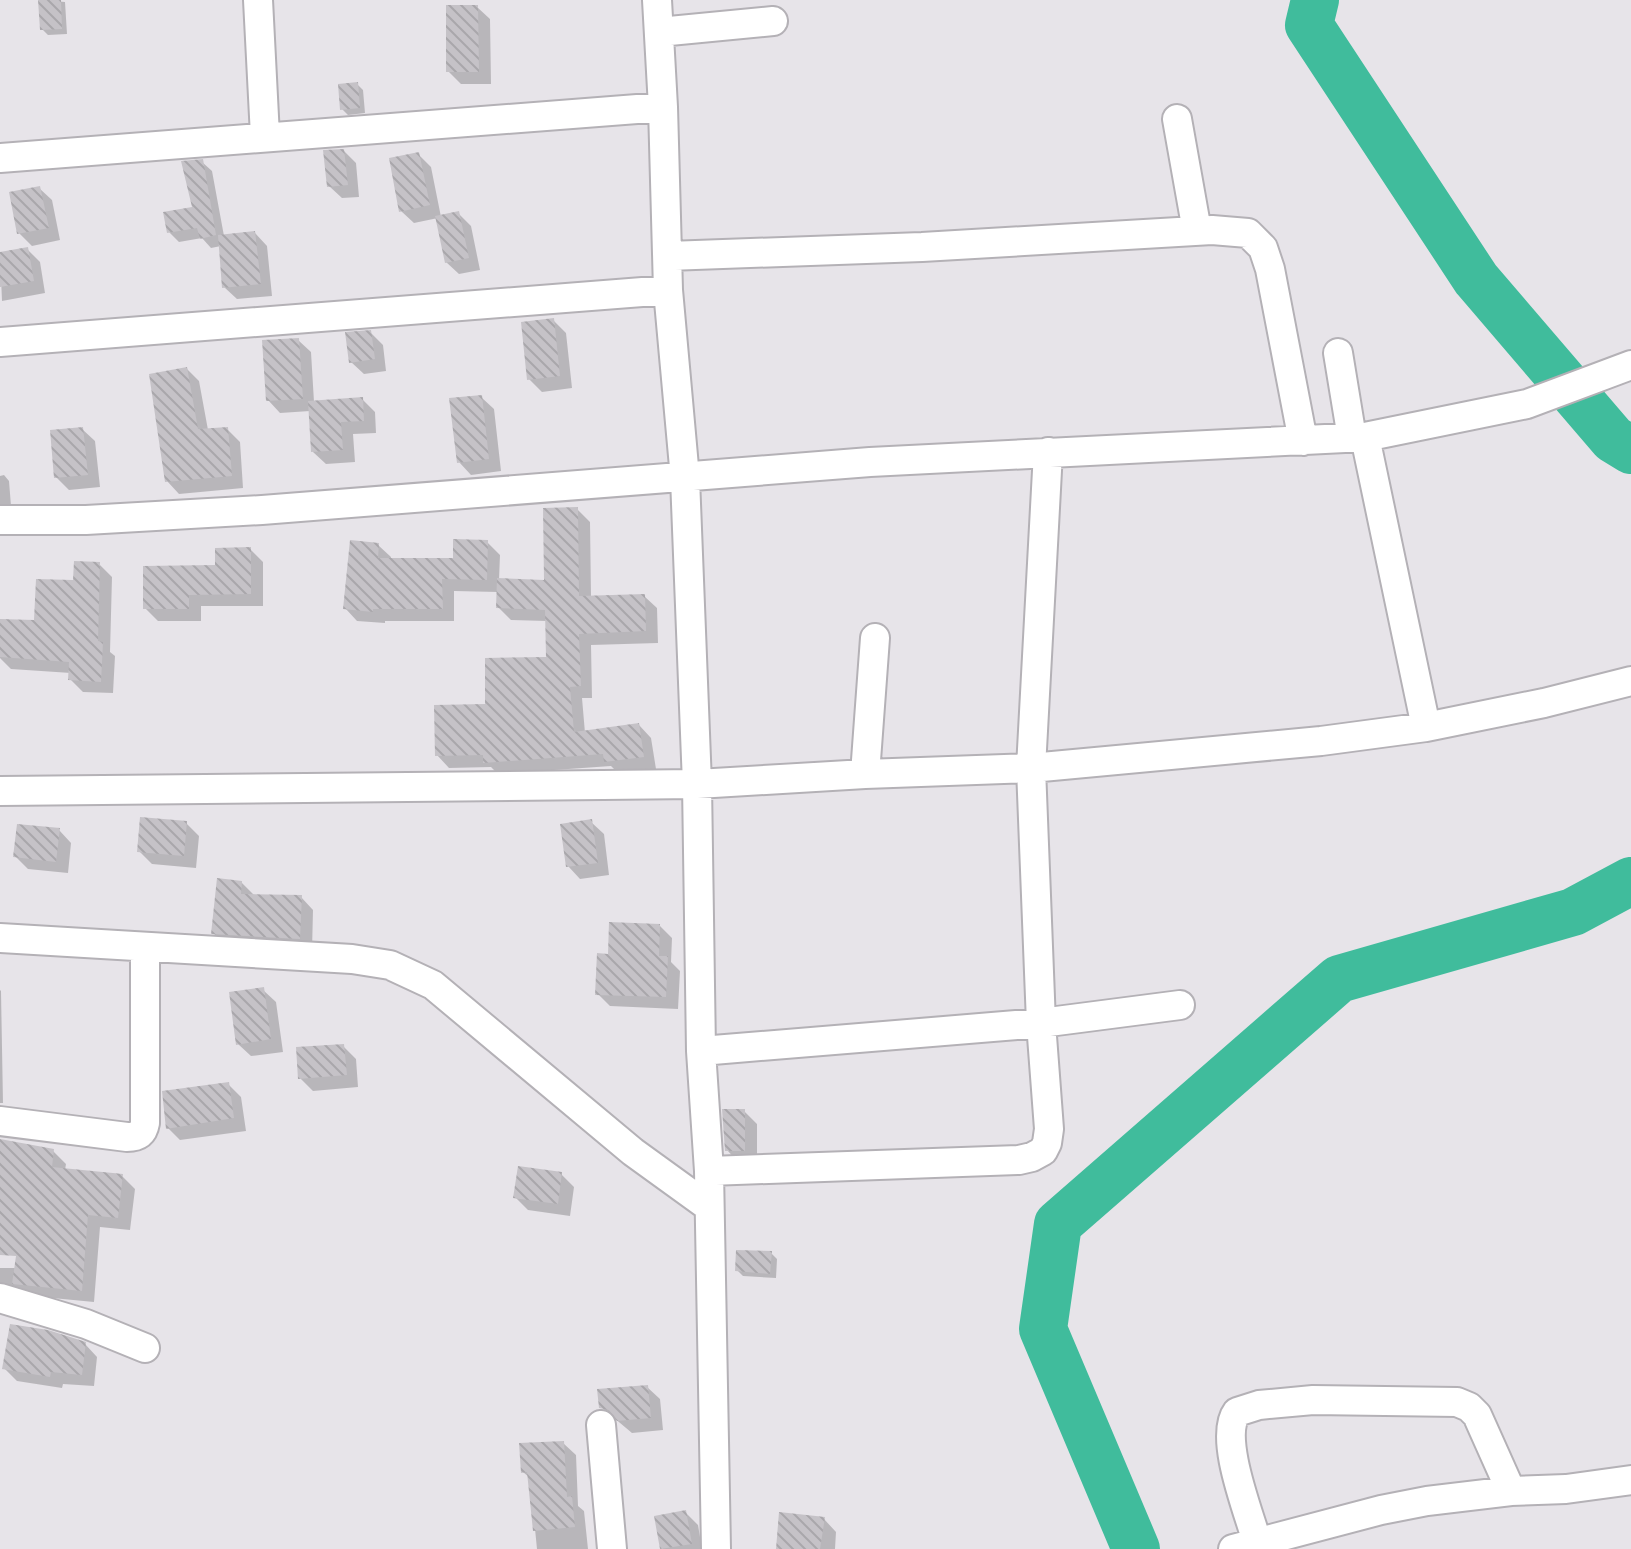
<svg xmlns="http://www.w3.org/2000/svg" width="1631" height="1549" viewBox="0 0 1631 1549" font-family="'Work Sans',sans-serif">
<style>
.shadow{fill:#0003}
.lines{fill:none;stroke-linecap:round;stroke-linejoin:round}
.river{stroke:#40bc9c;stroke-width:48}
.building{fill:url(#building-back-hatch)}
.minor-casing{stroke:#b4b1b6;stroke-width:32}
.minor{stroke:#fff;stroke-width:28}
</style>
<defs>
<pattern id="building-back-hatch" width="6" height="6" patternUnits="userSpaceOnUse" patternTransform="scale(2)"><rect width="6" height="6" fill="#c5c2c7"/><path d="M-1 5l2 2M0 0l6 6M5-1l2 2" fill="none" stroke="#a9a7ab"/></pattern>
</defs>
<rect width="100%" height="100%" fill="#e7e4e9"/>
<path class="shadow" d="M41,0L65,2L67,34L48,35L42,29Z
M477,7L490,19L491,84H461L448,71Z
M357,84L363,90L365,113L348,115L342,109Z
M344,151L356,163L359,197L342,198L329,186Z
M418,154L431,167L441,217L458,213L471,226L480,270L459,274L446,262L438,218L414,223L401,211Z
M202,162L212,171L224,236L255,233L267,246L272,296L237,299L224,287L221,246L211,248L202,238L179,242L169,232L195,209Z
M39,188L52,200L60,240L32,246L19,233Z
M27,249L40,262L45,293L2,301L0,254Z
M553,320L566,333L572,388L542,392L529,379Z
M370,332L383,345L386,371L364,374L351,362Z
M298,340L311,352L314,402L362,399L375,412L376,433L353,434L355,462L326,464L313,452L310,411L280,413L268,400Z
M187,369L199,381L208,430L227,429L240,442L243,488L179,494L167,481Z
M481,397L494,409L501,471L471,475L459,462Z
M82,429L95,441L100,487L69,490L56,477Z
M4,475L9,481L11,506L0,507V476Z
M577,509L590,522L591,597L644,596L657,608L658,643L591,645L592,698H582L585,733L639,725L651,738L656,769L619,774L611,766L498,774L491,767L449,768L437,755L487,706L549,659L547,621L511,620L498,607V592L454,591V621H385V623L357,621L345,608L378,545L391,557V560H455L487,542L500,555L499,580L546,582Z
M250,549L263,562V606H201V621H158L145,608Z
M99,564L112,577L110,652L115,656L113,693L83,692L70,679L71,673L11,669L0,658V621L36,622L75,582Z
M591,822L604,834L609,875L580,879L568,866Z
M186,823L199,836L196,868L152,864L139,851Z
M59,830L71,843L68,873L28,869L15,856Z
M241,882L255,896L301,897L313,910L312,951L226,945L213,933Z
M660,926L672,938L671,962L680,971L678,1009L610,1006L598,994L610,956Z
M0,990L1,991L3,1103H0Z
M263,990L276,1002L283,1052L251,1056L238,1044Z
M343,1046L356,1059L358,1087L313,1091L300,1078Z
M228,1084L241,1097L246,1131L180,1140L168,1128Z
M744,1111L757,1124V1163H739L727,1150Z
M0,1140L53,1151L66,1164L65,1170L122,1176L135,1189L130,1230L100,1227L94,1302L0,1293V1268H16L24,1217L0,1214Z
M561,1174L574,1187L570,1216L528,1210L515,1197Z
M771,1253L777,1259L776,1278L743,1276L737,1270Z
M85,1344L97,1357L94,1386L63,1384L62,1388L17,1381L4,1368Z
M647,1387L660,1399L663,1430L632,1433L601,1407Z
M563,1443L576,1455L578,1506L584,1511L588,1549H537L530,1478L523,1472Z
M685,1512L698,1525L702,1549H662Z
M824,1519L836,1532L835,1549H777Z"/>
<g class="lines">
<path class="river" d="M1315,0L1309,25L1476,279L1613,439L1631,450
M1136,1549L1043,1329L1058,1224L1339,979L1573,912L1631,881"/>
</g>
<path class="building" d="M38,0H61L62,29L40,30Z
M446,5H478L479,72H446Z
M358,82L360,108L340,110L338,84Z
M344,149L348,185L327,187L323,150Z
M419,152L430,205L399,212L389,158Z
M203,159L216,235L200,239L197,228L167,233L163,212L192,207L181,161Z
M40,186L49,228L17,234L9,192Z
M459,211L469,258L445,263L435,216Z
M255,231L261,284L222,288L218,235Z
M28,247L34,281L0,287V252Z
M554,318L560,376L527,380L521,322Z
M371,330L375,359L349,363L345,332Z
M299,338L303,399L266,401L262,340Z
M187,367L198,429L228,427L232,476L165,482L149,374Z
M482,395L489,459L457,463L449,398Z
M363,397L364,421L341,422L343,450L311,452L308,401Z
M83,427L88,475L54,478L50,430Z
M578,507L579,596L645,594L646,631L579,634L581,686L570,687L574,732L639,723L644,757L604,762L603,754L483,763V755L435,756L434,705L485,704V658L546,657L545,610L496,608L497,578L544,580L543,508Z
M453,539L488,540L487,580L442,579L443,609H373V612L343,609L350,540L379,543L378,558H453Z
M251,547V594L189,595V609H143V566L215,565V548Z
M74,561L100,562L98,641L103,642L101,682L68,680L69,662L0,657V619L34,620L36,579L73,580Z
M140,817L187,821L184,856L137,852Z
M592,819L598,863L566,867L560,824Z
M17,824L60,828L56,862L13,857Z
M217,878L242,881L241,894L302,895L300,939L211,934Z
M609,922L660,924L659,956H668L666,997L595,995L597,953L608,954Z
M264,987L271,1039L236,1045L229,992Z
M344,1044L347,1075L298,1079L296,1047Z
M229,1082L234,1118L166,1129L162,1091Z
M722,1109H745V1151H725Z
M0,1139L54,1149L52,1167L123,1174L118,1218L88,1215L82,1291L12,1284L16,1256L0,1255Z
M518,1166L562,1172L558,1204L513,1198Z
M736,1250L772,1251L770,1274L735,1271Z
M10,1324L48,1330L86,1342L82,1375L51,1372L50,1377L2,1369Z
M648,1385L651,1418L617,1421L609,1410L599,1408L597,1389Z
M564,1441L567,1497L572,1496L575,1527L533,1531L527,1472L521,1473L519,1443Z
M686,1510L692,1544L660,1549L654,1516Z
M779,1512L825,1517L820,1549H776Z"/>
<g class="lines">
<defs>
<path id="minor" d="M258,0L265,136
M657,0L663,107L668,290L685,478L697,784L701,1051L709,1171L716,1549
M659,32L773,21
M1177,119L1197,231
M0,158L663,107
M668,256L922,247L1212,230L1248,233L1263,248L1270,269L1303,441
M0,342L668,290
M1338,353L1352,438
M1365,437L1426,727
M0,520H86L262,510L870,462L1365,437L1527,404L1631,365
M865,774L875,638
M0,791L697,784L865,774L1031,768L1321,741L1426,727L1544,703L1631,681
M0,938L352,959L390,965L433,985L633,1152L709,1207
M701,1051L1041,1023L1180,1005
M0,1121L127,1137C137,1137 143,1134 145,1123V947
M709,1171L1019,1160L1032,1157L1043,1151L1047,1143L1049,1129L1041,1023L1031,768L1048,452
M0,1298L86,1324L145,1348
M601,1425L612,1549
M1257,1542C1249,1513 1218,1437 1237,1412L1259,1405L1313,1400L1457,1402L1469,1407L1477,1415L1511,1491
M1233,1549L1381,1510L1427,1501L1511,1491L1566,1489L1631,1480"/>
</defs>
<use href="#minor" class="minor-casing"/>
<use href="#minor" class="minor"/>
</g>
</svg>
